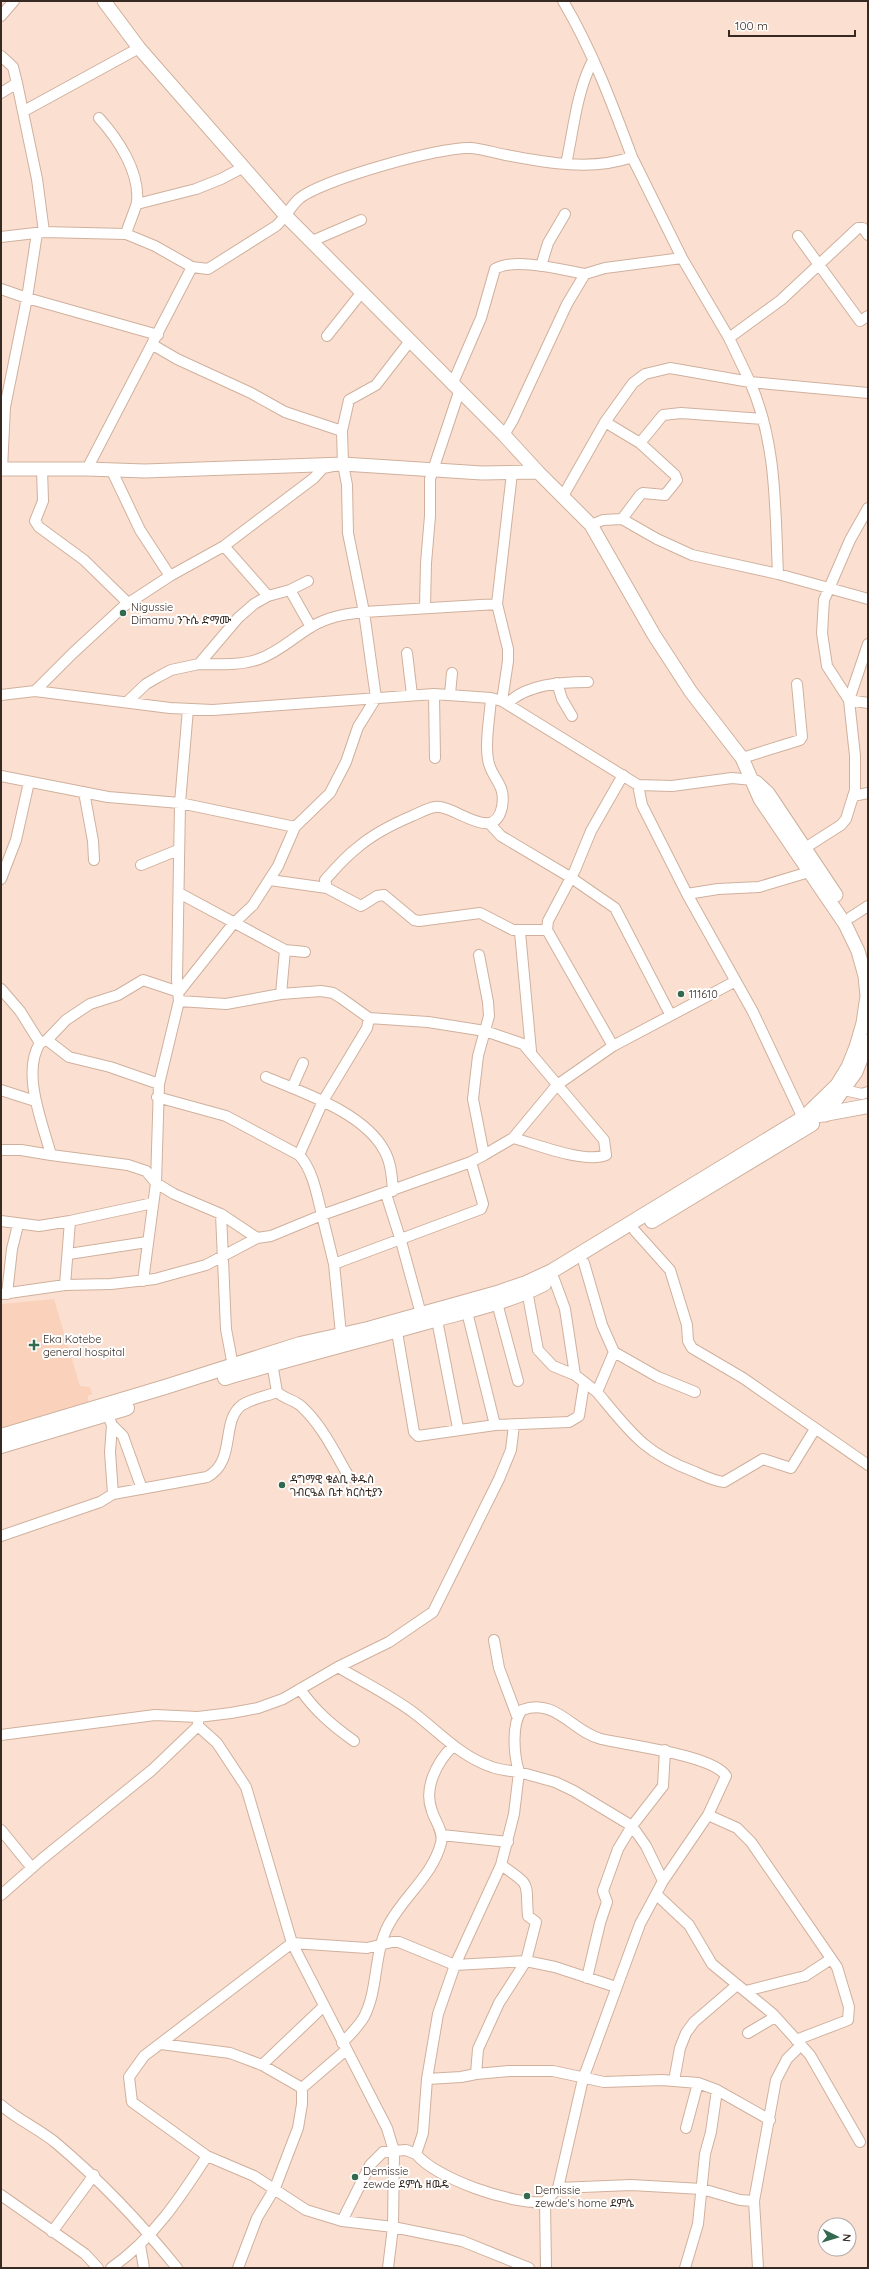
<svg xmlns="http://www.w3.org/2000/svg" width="869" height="2269" viewBox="0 0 869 2269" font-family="Quicksand,'Noto Sans Ethiopic',sans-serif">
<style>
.built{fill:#fad1ba}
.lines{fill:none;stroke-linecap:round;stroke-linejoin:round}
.minor-casing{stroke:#d0b09d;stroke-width:12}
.tertiary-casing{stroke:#d0b09d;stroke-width:15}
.secondary-casing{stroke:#d0b09d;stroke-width:16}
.minor{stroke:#fff;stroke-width:10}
.tertiary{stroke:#fff;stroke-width:13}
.secondary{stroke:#fff;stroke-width:14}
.poi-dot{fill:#33694e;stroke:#fff;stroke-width:1.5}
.labels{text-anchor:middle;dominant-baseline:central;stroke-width:4;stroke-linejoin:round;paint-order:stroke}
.poi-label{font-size:11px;fill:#372a23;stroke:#fff;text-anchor:start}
</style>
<rect width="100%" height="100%" fill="#fbe0d1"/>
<path class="built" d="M54,1299L80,1386L90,1387L92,1394L88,1396V1403L1,1432V1304Z"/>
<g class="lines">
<defs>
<path id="minor" d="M563,1C592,50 612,103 632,157
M1,16L14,1
M1,56L13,67L17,83L1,93
M17,83L37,179L44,232
M24,111L139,48
M99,118C118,139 140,172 137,202C136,208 128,226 126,234
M566,164C574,128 576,93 593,60
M137,204L196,189L221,179L242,168
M798,236L860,321L868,316
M1,237L44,232L126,234L155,246L192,267L208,269L276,226C286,217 292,204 300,198C322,180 442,146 471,148C483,149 495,153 506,155C547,163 593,171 632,157L682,258L729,338L750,382L868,393
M312,241L361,220
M541,266L548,243L565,214
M585,274L605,268L682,258
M1,289L27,298L158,335
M327,336L362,292
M729,338L781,300L858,228H863L868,235
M452,385L481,318L495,269C514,257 563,270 585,274L567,304L513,420L504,435
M605,422L640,443L663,415L681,413L763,419
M342,431L349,400L376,385L410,341
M2,469L5,407L27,298L37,233
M42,469L43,501L35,521L39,527L84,560L128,603
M87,469L192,267
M111,469L140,530L170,576
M563,496L605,422L633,383L645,374L670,368L750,382C777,443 775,508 778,574
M622,519L657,539L692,555L778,574L868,599
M591,525L603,520L622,519L640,495L643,493L665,495L677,480L675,475L640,443
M224,546L268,596L290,590
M308,581L290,590L311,627
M497,604L508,649V661L502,701
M425,607L426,563L430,516V479L459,392
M868,644L849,700L868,703
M407,653L412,695
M199,664C219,664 240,666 259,659C279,652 294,637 311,627C327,617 345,614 364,612L348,533L347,485L343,464
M557,683L562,699L572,716
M35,691L73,653L124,606L170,576L224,546L314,478L323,468L343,464L342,431L285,412L251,393L177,359L153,345
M434,694L435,758
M450,694L452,673
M1,695L35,691L170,708L213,710L434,694L491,698L502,701L638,785L672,786L732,778L753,780
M491,698C490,716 484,746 489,764C494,781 506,785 502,807C494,845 454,804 435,807C428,808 419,813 412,816C393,824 373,834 357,848C345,857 335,869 325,880L327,888L361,906L377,896L384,895L414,920L419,921L480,913L513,930H547L548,921L575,870L591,831L623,775
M127,702L146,684L158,677L171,670L199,664L238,618L254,604L268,596
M507,704C526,684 562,682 588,682
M188,709L180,803L295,827
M742,758L800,740L802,737L797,684
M1,776L108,797L180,803L177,980L179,1001L159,1084L156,1183L143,1281
M638,785L642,805L687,894L753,1012L803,1118
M84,792L93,841L94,860
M853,796L868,793
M489,823L501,836L570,877L615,908L670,1014
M805,848L841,825L846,819L855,790V756L849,700L827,666L822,633L824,600L850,540L868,508
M141,865L178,850
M1,879L16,840L29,782
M270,880L327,888
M179,893L285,950
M687,894L718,889L759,887L809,872
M851,917L868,906
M547,930L613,1046
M520,932L531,1051
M479,955L488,1002L489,1016L478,1056L473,1099L484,1155
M1,989L20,1011L40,1043C21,1073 43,1124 51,1155L128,1165L146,1171L156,1183L174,1194L221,1214L226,1329L233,1366
M281,994L285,950L305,952
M179,1001L226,1004L281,994L321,991L333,993L341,998L369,1018L428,1022L485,1031L523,1044L604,1140L606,1155C585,1164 536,1144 513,1138
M47,1040L69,1057L110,1067L159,1084
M40,1043L47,1040L66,1020L90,1004L118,995L143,980L179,992L233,924L253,905L278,866L295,827L330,793L346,762L358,727L376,698L364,612L497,604L512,473
M266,1077C303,1093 363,1112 384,1150C391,1162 392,1177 393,1191
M292,1088L303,1063
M1,1090L35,1101
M844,1090L862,1094L868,1092
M157,1097L226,1116L299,1155L323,1101L367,1028L369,1018
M1,1150H21L51,1155
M299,1155C313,1170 317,1195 322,1215L471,1162L484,1155L513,1138L557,1085L613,1046L734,982
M386,1194L401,1241L421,1314
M221,1214L257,1238
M1,1221L39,1226L70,1221L65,1285L111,1284L155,1279L206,1265L257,1238L271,1236L322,1215L334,1264L341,1334
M70,1221L153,1203
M635,1231L670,1270L687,1325L688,1341L692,1348L743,1378L868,1465
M69,1254L147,1242
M584,1263L602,1325L614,1352L597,1392C631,1433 644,1453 695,1472C704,1476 714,1481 724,1482L763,1459L791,1468L815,1429
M334,1264L481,1209L483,1204L471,1162
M554,1279L565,1309L575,1375
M526,1285L538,1350L553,1366L575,1375L597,1392
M2,1294L65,1285
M7,1294L12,1249L18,1225
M497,1303L518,1381
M467,1312L495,1425
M437,1320L458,1428
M397,1332L414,1432L418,1436L495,1425L569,1422L579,1416L584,1384
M614,1352L658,1377L695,1392
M272,1363L277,1392C285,1399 294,1400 301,1406C322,1425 335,1453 349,1477
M112,1425L123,1436L142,1489
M113,1494L207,1477C237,1461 220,1421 242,1405C251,1399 267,1396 277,1392
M1,1536L100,1502L113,1494L110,1452L112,1425L105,1409
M494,1640L499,1668L517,1716
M338,1667L389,1642L433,1612L499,1479L511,1450L514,1425
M300,1689C315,1711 333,1726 354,1741
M1,1735L155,1715L198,1717L231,1713L258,1708L283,1699L338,1667C363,1682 390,1695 414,1713C439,1732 461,1757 492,1767C500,1770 510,1771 519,1772L514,1814L501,1865L455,1965L438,2014L427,2079L423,2133L416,2154L406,2150L394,2151L387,2128L292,1943L246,1787L217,1743L198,1726
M708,1815L737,1828L751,1842L837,1967L849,2007L848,2020L796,2040
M1,1830L32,1868
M442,1835L508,1842
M501,1865C533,1887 525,1881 528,1916L536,1922L526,1961L555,1967L616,1987
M1,1895L42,1859L152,1770L198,1726V1719
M657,1895L689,1925L712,1964L773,2014L810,2055L860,2142
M587,1978L600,1923L607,1902L603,1891L618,1849L632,1826L663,1786L665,1750
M746,1991L805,1976L831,1959
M748,2033L775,2017
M342,2043C350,2035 358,2027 364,2017C379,1988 373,1953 389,1924C404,1896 433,1875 441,1843C444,1832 435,1821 432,1811C423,1788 437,1762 453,1746
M161,2044L230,2053L262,2065L324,2006
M262,2065L302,2088L346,2050
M476,2074L509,2071H553L604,2082L662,2080L698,2083L717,2090L770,2120
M674,2081L680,2048L686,2033L694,2022L737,1985
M1,2105C18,2120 39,2129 56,2143C101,2181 140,2222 177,2268
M686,2128L698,2083
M416,2154C437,2179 512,2205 545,2202L546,2268
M558,2188L631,2185L702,2189L740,2200L754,2201
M1,2195L85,2254L98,2268
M545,2202L558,2188L583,2079L640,1924L663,1881L708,1815L726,1776C713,1755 626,1745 601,1739C573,1732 555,1697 522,1710C511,1724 514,1755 519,1772L555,1782L574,1791L632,1826L646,1846L663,1881
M342,2221L370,2165L383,2152L394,2151L393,2227L342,2221L306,2210L254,2176L207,2156L132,2102L129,2077L144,2056L292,1943L367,1948L392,1942H399L455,1965L526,1961L499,2003L478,2049L476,2074L461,2077L427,2079
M52,2232L94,2175
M140,2245L144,2268
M111,2268C153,2239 180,2198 207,2156
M238,2268L257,2218L275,2188L298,2128L302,2104V2088
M388,2268L393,2227L462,2241L529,2268
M685,2268L698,2224L705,2154L711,2132L717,2090
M758,2268L754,2201L776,2080L787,2059L801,2045"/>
<path id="tertiary" d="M104,1L139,48L287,217L504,435L538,472
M1,469H87L145,471L343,464L482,473L538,472L591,525L654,635L691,692L742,758L760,799L845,924L858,951L865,976L867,996L863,1023L856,1047L848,1067L837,1085L803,1118
M756,782L768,793L836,895
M825,1115L856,1072L868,1041"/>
<path id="secondary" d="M652,1221L812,1124
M225,1378C296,1357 367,1339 438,1319C474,1309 511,1301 544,1284
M1,1436L165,1387L300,1344L368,1329L497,1293L526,1283L552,1271L803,1118L868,1106
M1,1446L127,1408"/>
</defs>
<use href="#minor" class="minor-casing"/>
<use href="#tertiary" class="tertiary-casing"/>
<use href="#secondary" class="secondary-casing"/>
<use href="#minor" class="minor"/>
<use href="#tertiary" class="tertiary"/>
<use href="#secondary" class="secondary"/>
</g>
<g class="poi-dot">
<circle cx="123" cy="613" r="4"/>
<circle cx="681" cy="994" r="4"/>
<path d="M32 1339h4v4h4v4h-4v4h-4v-4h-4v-4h4z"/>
<circle cx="282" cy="1485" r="4"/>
<circle cx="355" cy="2177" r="4"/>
<circle cx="527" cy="2196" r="4"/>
</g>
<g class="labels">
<g class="poi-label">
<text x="131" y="607">Nigussie<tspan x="131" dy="13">Dimamu ንጉሴ ድማሙ</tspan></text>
<text x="689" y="994">111610</text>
<text x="43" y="1339">Eka Kotebe<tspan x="43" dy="13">general hospital</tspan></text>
<text x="290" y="1479">ዳግማዊ ቁልቢ ቅዱስ<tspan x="290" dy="13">ገብርዔል ቤተ ክርስቲያን</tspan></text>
<text x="363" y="2171">Demissie<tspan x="363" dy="13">zewde ደምሴ ዘዉዴ</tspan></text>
<text x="535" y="2190">Demissie<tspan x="535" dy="13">zewde's home ደምሴ</tspan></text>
</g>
</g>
<rect width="869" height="2269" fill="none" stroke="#372a23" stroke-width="4"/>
<g transform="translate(837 2237) rotate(95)"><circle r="19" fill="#ffffff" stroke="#afaaa7"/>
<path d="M0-3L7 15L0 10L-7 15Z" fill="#33694e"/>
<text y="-6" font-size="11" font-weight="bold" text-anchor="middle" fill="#372a23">N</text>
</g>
<path d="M729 30v6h126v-6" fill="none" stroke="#372a23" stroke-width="2"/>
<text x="735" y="30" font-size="12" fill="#372a23" stroke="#ffffff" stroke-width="3" paint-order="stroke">100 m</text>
</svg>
